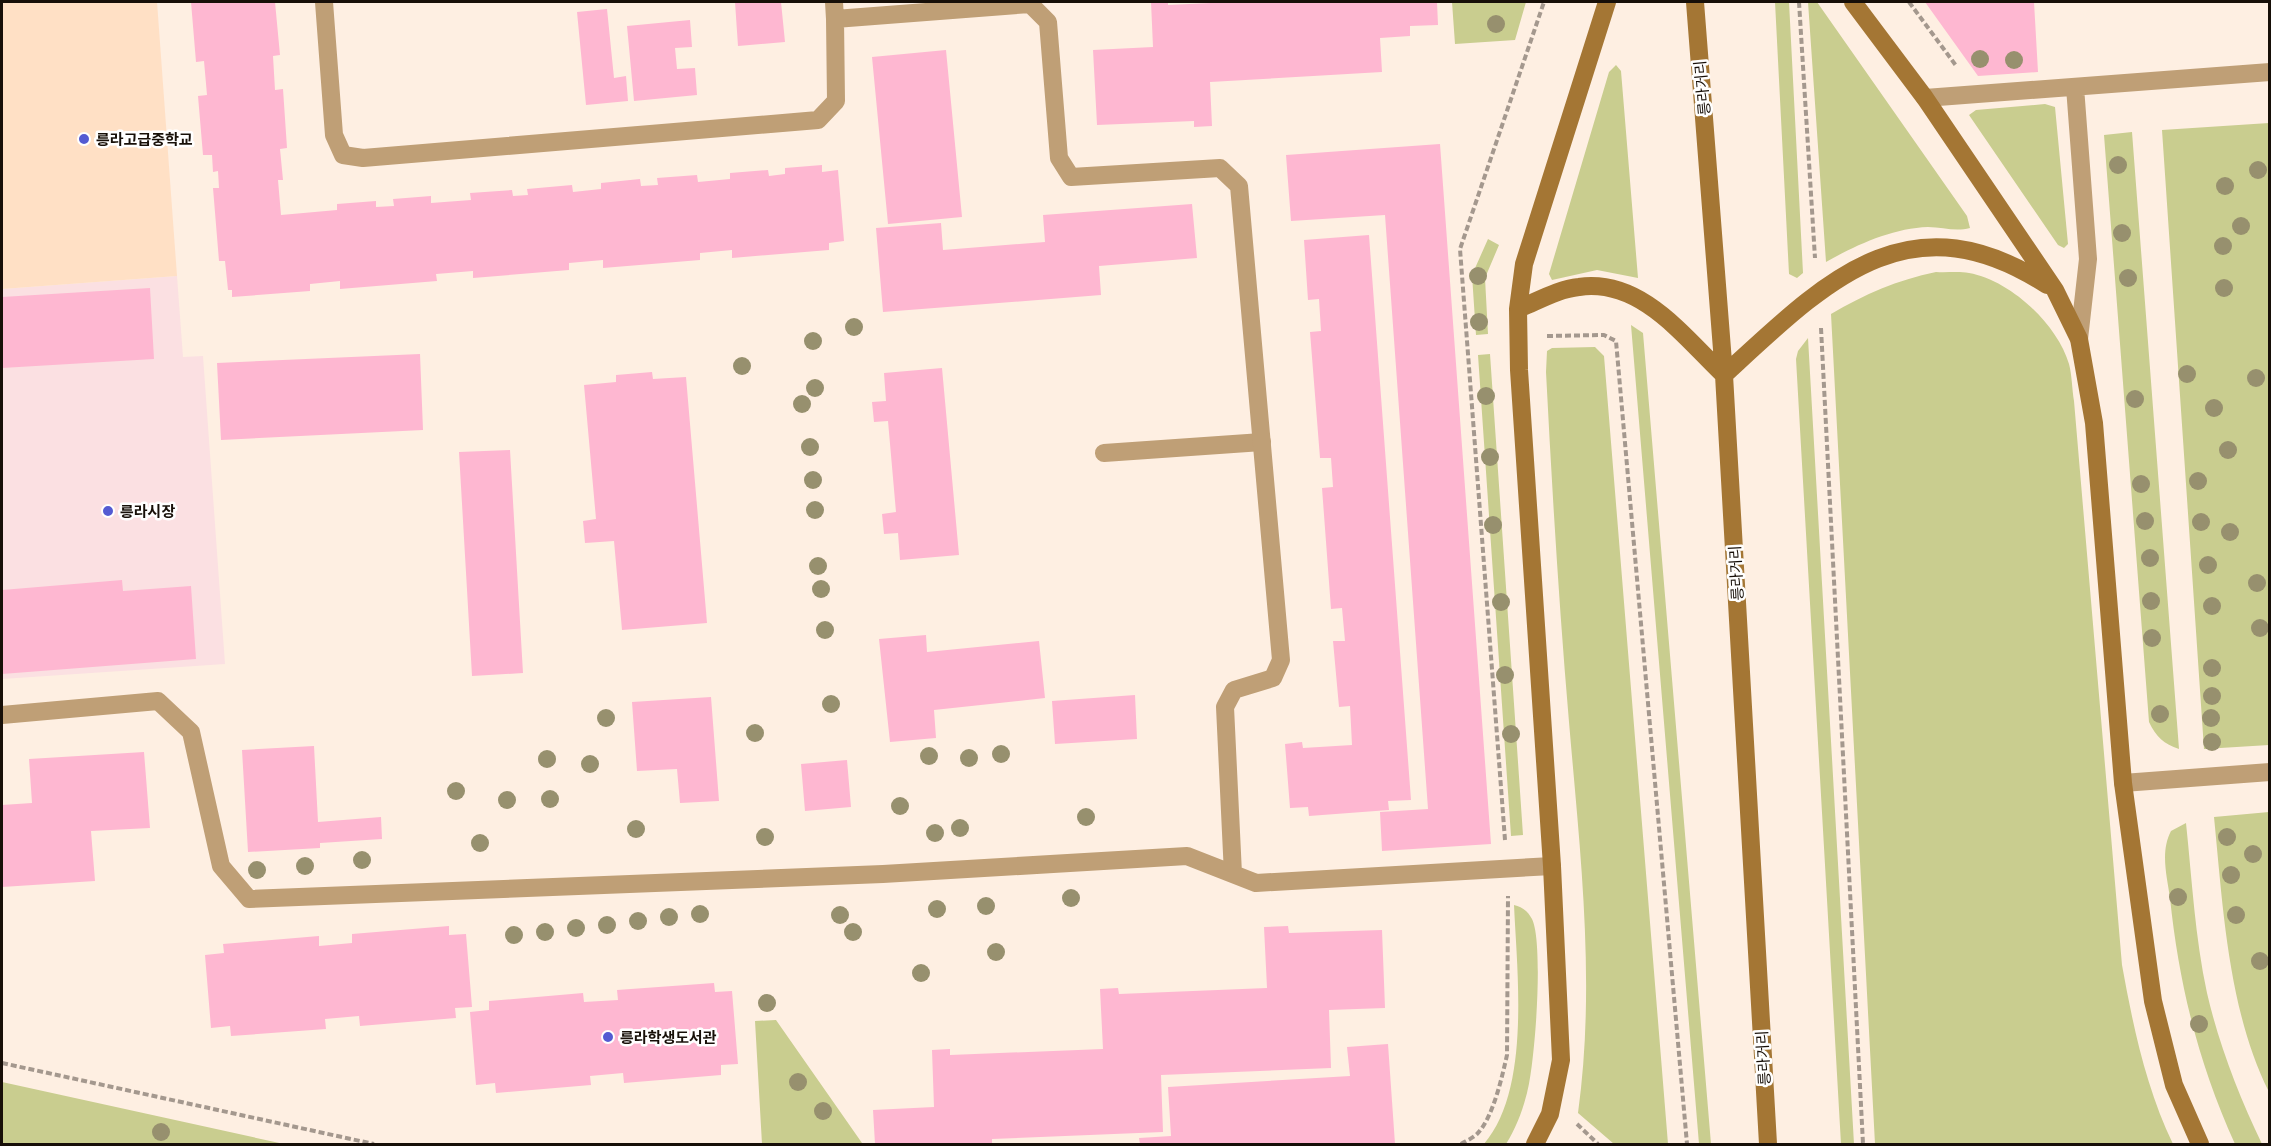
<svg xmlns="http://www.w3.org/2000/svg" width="2271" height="1146" viewBox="0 0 2271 1146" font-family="'Titillium Web','Noto Sans KR',sans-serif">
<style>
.commercial{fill:#fbe0e2}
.built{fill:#ffe0c5}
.green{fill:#c9cd8f}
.building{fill:#feb7d1}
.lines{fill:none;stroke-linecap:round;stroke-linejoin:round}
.path{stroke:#a4988e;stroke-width:4;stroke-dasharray:6 3;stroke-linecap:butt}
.service{stroke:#bf9f76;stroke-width:18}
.minor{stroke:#bf9f76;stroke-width:18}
.secondary{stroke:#a47634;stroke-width:18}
.tree{fill:#97906e}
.poi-dot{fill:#545bd2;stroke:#fff;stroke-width:2}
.labels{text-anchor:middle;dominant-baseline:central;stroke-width:5;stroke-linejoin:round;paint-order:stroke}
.street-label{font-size:15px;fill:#170f08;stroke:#fff}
.poi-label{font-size:15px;font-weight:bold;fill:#170f08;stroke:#fff;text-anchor:start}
</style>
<rect width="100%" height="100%" fill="#feefe2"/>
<path class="commercial" d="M177,276L183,357L203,356L225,664L2,679V289Z"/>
<path class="built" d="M2,2H157L177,276L2,289Z"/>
<path class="green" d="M1452,2H1526L1515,40L1455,44Z
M1775,2H1789L1803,273L1797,278L1789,274Z
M1808,2H1817L1967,216L1970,228C1955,232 1943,227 1928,227C1893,228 1856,245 1826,262Z
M1616,65L1621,71L1638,278L1597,270L1552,280L1549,274L1609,72Z
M2045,104L2055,107L2068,244L2064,248L2058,245L1969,115L1976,110Z
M2269,123V745L2204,749L2162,130Z
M2132,132L2179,749C2164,744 2156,737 2149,722L2104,135Z
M1488,239L1499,245L1485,278L1488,334L1476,335L1472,275Z
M1936,272C1946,273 1958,271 1969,273C2010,280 2057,324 2069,364C2072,375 2072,389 2074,401L2122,965C2133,1026 2146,1088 2173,1144H1875L1831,314C1865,294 1897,280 1936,272Z
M1631,325L1643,333L1711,1144H1699Z
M1808,338L1854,1144H1841L1796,359L1798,351Z
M1595,347L1604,356L1668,1144H1614L1578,1113C1596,983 1580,852 1569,722C1559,605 1552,489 1546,372L1547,351L1552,348Z
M1490,354L1523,835L1511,836L1478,355Z
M2269,812H2270L2269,1092C2228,1010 2223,907 2214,817Z
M2186,823C2192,880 2195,937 2207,993C2219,1045 2239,1096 2262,1144H2235C2199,1065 2179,985 2170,898C2167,876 2160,852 2171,831Z
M1514,905C1522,907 1528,911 1532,919C1544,943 1535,1064 1527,1093C1522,1112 1516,1128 1506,1144H1484C1531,1089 1517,973 1514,905Z
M776,1020L862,1143V1144H762L755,1021Z
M2,1082L284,1144H2Z"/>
<path class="building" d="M191,2H275L280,55L273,56L275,90L283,89L287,148L280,149L283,180H278L281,215L337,210V204L376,201V207L394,206L393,199L431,196V203L471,200L470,193L512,190L513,196L528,195L527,189L572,185L573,192L601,189V183L640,179L641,186L658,185L657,178L697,175L698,182L730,179V173L768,170L769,176L785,174V168L822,165V172L838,170L844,241L829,243V250L732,258V250L700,253V260L603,268V260L569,263V270L473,278V271L436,274L437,281L340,289V281L310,284V291L232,297V290H228L225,261H219L213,188H219L218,171L213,172L212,155H203L198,96L207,95L204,61L196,62Z
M735,2H781L785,42L738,46Z
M1151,2H1168V5L1232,2H1437L1438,25L1410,26V36L1380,38L1382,72L1210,82L1212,126L1194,127V121L1097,125L1093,50L1153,47Z
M1925,2H2034L2038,72L1978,76Z
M607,9L614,78L626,76L628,101L586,105L577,12Z
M690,20L692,47L675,48L677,69L695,68L697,95L634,101L627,26Z
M946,50L962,217L888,224L872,57Z
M1440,144L1491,844L1382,851L1380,812L1428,809L1385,215L1291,221L1286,155Z
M1192,204L1197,258L1099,266L1101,295L883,312L876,228L941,223L943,250L1045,242L1043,215Z
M1369,235L1411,800L1388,801L1389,810L1309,816L1308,807L1290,808L1285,744L1302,742L1303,748L1352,745L1350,706L1339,707L1333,641H1345L1342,608L1331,609L1322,488L1333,487L1331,458H1320L1310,332L1321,331L1319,299L1308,300L1304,240Z
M150,288L154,359L2,368V297Z
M420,354L423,430L221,440L217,363Z
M942,368L959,555L900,560L898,533L884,534L882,514L896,512L888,421L874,422L872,402L886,401L884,373Z
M652,372L653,379L686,377L707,623L622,630L614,541L585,543L583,521L596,519L584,385L616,382V375Z
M510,450L523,673L472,676L459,452Z
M122,580L123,591L191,586L196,659L2,674V590Z
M926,635L927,652L1039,641L1045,698L934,710L936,738L890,742L879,639Z
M1135,695L1137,739L1055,744L1052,701Z
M711,697L719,801L680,803L677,769L637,771L632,702Z
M314,746L318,822L381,817L382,839L320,843V848L248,852L242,750Z
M144,752L150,828L91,831L95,881L2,887V805L32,803L29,759Z
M847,760L851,807L805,811L801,764Z
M449,926V935L466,934L472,1007L455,1008L456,1018L360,1026L359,1016L325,1019L326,1029L231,1036L230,1026L211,1028L205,955L224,953L223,944L319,936V946L352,943V934Z
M1288,926L1289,933L1382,930L1385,1008L1329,1010L1331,1068L1161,1075L1163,1132L992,1139V1144H875L873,1110L934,1107L932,1050L950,1049V1055L1103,1049L1100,989L1118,988L1119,994L1267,988L1264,927Z
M714,983L715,992L732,991L738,1064L721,1065V1075L624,1083L623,1073L590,1076L591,1085L496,1093L495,1083L476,1085L470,1012L489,1010V1001L583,993L584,1002L618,1000L617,990Z
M1388,1044L1395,1144H1140L1139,1138L1171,1136L1168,1087L1350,1076L1347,1047Z"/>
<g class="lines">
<path class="path" d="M1799,2L1815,258
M1909,2L1957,67
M1821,328L1863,1144
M1547,336L1604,335L1616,341L1687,1144
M1505,840L1460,249L1544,2
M2,1063L374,1144
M1577,1124L1598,1144
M1461,1144C1466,1141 1473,1138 1477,1134C1493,1118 1502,1077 1507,1055L1508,896"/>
<path class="service" d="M1104,453L1262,442
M2123,783L2270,772"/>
<path class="minor" d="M324,2L334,135L343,155L363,158L818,120L836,101L835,19
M834,2L835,19L1030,4L1048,22L1059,158L1071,177L1220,168L1239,186L1281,660L1273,678L1234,690L1225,707L1233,874
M2075,87L2088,259L2079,339
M1925,98L2270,72
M2,715L158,701L191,732L221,866L249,899L883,874L1187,856L1256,883L1552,866"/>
<path class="secondary" d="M1695,2L1724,375L1768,1144
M1853,2L1925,98L2055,290L2079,339L2094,423L2123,783L2153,1001L2174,1085L2200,1144
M1518,309C1538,301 1558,289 1579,287C1641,278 1684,337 1724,375
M1724,375C1825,282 1908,195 2047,285
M1535,1144L1550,1114L1561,1060L1552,866L1519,370L1518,309L1524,264L1607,2"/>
</g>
<g class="tree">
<circle cx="1496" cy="24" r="9"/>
<circle cx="1980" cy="59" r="9"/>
<circle cx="2014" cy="60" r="9"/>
<circle cx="2118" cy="165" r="9"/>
<circle cx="2258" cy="170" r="9"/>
<circle cx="2225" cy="186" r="9"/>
<circle cx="2241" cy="226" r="9"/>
<circle cx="2122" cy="233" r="9"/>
<circle cx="2223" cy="246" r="9"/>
<circle cx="1478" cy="276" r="9"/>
<circle cx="2128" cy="278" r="9"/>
<circle cx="2224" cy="288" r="9"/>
<circle cx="1479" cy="322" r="9"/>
<circle cx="854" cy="327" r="9"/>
<circle cx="813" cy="341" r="9"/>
<circle cx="742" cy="366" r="9"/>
<circle cx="2187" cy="374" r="9"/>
<circle cx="2256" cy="378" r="9"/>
<circle cx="815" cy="388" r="9"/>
<circle cx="1486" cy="396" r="9"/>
<circle cx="2135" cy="399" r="9"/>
<circle cx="802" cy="404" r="9"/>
<circle cx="2214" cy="408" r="9"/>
<circle cx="810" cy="447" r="9"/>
<circle cx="2228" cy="450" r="9"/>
<circle cx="1490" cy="457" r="9"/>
<circle cx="813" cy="480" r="9"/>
<circle cx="2198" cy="481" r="9"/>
<circle cx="2141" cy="484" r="9"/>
<circle cx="815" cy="510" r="9"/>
<circle cx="2145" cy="521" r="9"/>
<circle cx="2201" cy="522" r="9"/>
<circle cx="1493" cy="525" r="9"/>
<circle cx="2230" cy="532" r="9"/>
<circle cx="2150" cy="558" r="9"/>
<circle cx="2208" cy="565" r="9"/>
<circle cx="818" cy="566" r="9"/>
<circle cx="2257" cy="583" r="9"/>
<circle cx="821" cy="589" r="9"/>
<circle cx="2151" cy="601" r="9"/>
<circle cx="1501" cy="602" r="9"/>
<circle cx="2212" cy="606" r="9"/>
<circle cx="2260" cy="628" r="9"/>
<circle cx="825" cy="630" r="9"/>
<circle cx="2152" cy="638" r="9"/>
<circle cx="2212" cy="668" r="9"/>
<circle cx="1505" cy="675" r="9"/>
<circle cx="2212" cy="696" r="9"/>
<circle cx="831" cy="704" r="9"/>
<circle cx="2160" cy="714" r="9"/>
<circle cx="606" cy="718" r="9"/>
<circle cx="2211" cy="718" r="9"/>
<circle cx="755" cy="733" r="9"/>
<circle cx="1511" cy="734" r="9"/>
<circle cx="2212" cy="742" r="9"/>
<circle cx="1001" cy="754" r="9"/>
<circle cx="929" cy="756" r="9"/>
<circle cx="969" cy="758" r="9"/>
<circle cx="547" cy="759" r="9"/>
<circle cx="590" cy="764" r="9"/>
<circle cx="456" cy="791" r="9"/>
<circle cx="550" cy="799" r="9"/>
<circle cx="507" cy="800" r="9"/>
<circle cx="900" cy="806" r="9"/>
<circle cx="1086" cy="817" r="9"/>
<circle cx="960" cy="828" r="9"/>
<circle cx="636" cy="829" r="9"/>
<circle cx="935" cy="833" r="9"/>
<circle cx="765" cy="837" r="9"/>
<circle cx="2227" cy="837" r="9"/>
<circle cx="480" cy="843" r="9"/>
<circle cx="2253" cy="854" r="9"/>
<circle cx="362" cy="860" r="9"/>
<circle cx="305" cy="866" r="9"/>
<circle cx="257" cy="870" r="9"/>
<circle cx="2231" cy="875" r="9"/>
<circle cx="2178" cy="897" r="9"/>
<circle cx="1071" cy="898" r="9"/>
<circle cx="986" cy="906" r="9"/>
<circle cx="937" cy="909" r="9"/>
<circle cx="700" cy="914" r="9"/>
<circle cx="840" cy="915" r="9"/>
<circle cx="2236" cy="915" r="9"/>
<circle cx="669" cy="917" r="9"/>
<circle cx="638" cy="921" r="9"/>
<circle cx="607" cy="925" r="9"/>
<circle cx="576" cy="928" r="9"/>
<circle cx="545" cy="932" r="9"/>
<circle cx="853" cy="932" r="9"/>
<circle cx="514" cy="935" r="9"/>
<circle cx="996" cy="952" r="9"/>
<circle cx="2260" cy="961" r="9"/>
<circle cx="921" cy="973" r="9"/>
<circle cx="767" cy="1003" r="9"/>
<circle cx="2199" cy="1024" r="9"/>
<circle cx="798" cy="1082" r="9"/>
<circle cx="823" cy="1111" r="9"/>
<circle cx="161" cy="1132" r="9"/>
</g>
<g class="poi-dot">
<circle cx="84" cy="139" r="6"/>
<circle cx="108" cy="511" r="6"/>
<circle cx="608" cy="1037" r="6"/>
</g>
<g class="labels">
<g class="street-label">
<text transform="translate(1702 88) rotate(-95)">릉라거리</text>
<text transform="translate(1736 573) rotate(-93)">릉라거리</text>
<text transform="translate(1763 1058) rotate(-93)">릉라거리</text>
</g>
<g class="poi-label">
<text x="96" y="139">릉라고급중학교</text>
<text x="120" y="511">릉라시장</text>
<text x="620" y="1037">릉라학생도서관</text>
</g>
</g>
<rect width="2271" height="1146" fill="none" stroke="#170f08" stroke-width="6"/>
</svg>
